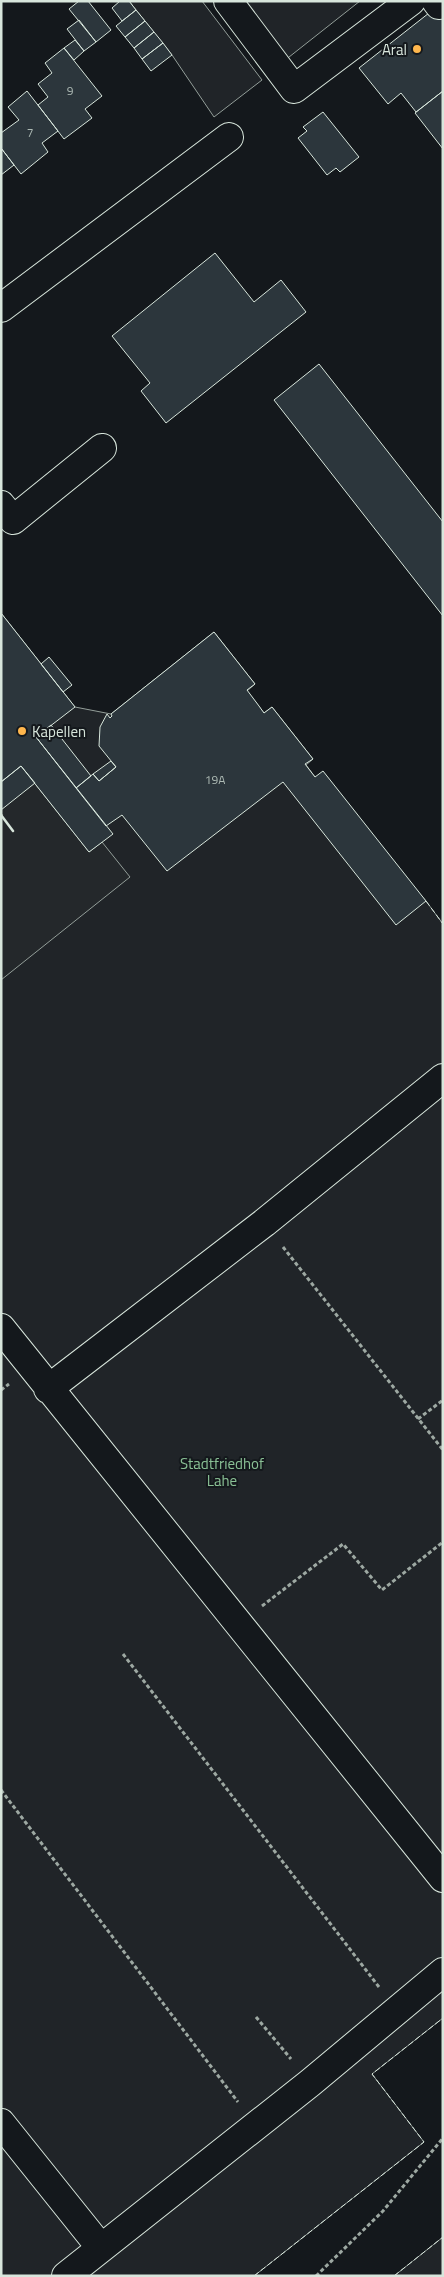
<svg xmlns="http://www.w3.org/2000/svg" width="444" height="2277" viewBox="0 0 444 2277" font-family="'Titillium Web',sans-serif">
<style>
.green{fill:#202428;stroke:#939e99}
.parking{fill:#24282b;stroke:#939e99}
.building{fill:#2c363c;stroke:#d8e6dc}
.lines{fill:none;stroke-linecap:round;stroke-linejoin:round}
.minor-casing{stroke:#d8e6dc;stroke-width:30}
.path{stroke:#9da8a2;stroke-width:3;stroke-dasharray:4 2.5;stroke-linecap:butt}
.minor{stroke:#14181c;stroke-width:28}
.fence{stroke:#d8e6dc;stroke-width:1;stroke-dasharray:6 2.5;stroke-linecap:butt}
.wall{stroke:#d8e6dc;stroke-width:2.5}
.poi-dot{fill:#ffb74d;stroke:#14181c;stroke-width:2}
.labels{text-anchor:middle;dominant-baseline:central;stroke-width:4;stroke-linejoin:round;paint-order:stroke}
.number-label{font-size:12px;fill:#adbab4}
.poi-label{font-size:15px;fill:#d8e6dc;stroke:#14181c;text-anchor:end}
.park-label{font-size:15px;fill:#8ac095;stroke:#14181c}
</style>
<rect width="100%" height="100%" fill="#14181c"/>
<path class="green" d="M129,1H202L262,80L214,117L172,55Z
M240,1H360L284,61Z
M1,613L75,707L111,714L214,632L255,684L247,691L264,713L272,707L313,759L306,765L315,777L426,901L443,924V2018L372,2074L424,2142L254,2276H1Z
M443,2237V2276H394Z"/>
<path class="parking" d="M21,766L89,852L102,842L130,877L1,980V782Z"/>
<path class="building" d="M79,1H88L111,30L96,42L69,9Z
M120,1H129L136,10L122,21L112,8Z
M443,2V91L416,112L401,93L388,104L359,68Z
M136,10L145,21L125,37L116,26Z
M79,20L96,42L84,51L67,29Z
M145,21L154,32L134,48L125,37Z
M154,32L163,43L142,59L134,48Z
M75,40L84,51L74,60L64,48Z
M163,43L172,55L151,71L142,59Z
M64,48L102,96L85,109L92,118L64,139L38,105L48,97L38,84L52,73L45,63Z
M27,91L58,131L42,143L48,152L21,174L1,148V133L19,120L8,107Z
M443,91V149L415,113Z
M323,112L359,157L340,172L336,168L327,175L298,138L307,131L303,127Z
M1,148L14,165L1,175Z
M215,253L254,302L281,280L306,312L166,423L141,391L150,383L112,336Z
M319,364L443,522V616L274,400Z
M1,613L75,707L36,737L113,834L89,852L21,766L1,782Z
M214,632L255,684L247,690L259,706L264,713L272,707L313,759L305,764L315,777L323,771L426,901L396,925L283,782L167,871L122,815L106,826L76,788L93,774L99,781L116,767L99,746L100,727L107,714L110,718L112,716L111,714Z
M49,657L72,685L63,692L41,664Z
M51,725L91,776L76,788L36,737Z
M111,761L116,767L99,781L93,774Z
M21,766L35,783L1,810V782Z"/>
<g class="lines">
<defs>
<path id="minor" d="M228,1L294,89L411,1
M436,1L439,5
M1,308L229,137
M1,505L13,520L102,448
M1,1328L443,1878
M48,1389L264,1223L443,1078
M1,2123L101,2248
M66,2276L310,2083L443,1972"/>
</defs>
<use href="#minor" class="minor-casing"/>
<path class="path" d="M283,1247L443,1450
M1,1390L9,1384
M418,1419L443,1400
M262,1606L343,1544L382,1590L443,1542
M123,1654L379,1987
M1,1790L238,2102
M256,2017L291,2059
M316,2276L383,2211L443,2138"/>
<use href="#minor" class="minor"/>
<path class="fence" d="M426,901L443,924
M254,2276L424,2142L372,2074L443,2018
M394,2276L443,2237"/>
<path class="wall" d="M1,815L13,831"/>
</g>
<g class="poi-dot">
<circle cx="417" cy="49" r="5"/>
<circle cx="22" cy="731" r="5"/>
</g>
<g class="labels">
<g class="number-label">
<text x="70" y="90">9</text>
<text x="30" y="132">7</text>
<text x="215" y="779">19A</text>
</g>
<g class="poi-label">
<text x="407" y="49">Aral</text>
<text x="32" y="731" text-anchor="start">Kapellen</text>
</g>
<g class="park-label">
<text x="222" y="1463">Stadtfriedhof<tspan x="222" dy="17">Lahe</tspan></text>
</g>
</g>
<rect width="444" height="2277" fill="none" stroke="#d8e6dc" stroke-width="5"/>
</svg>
